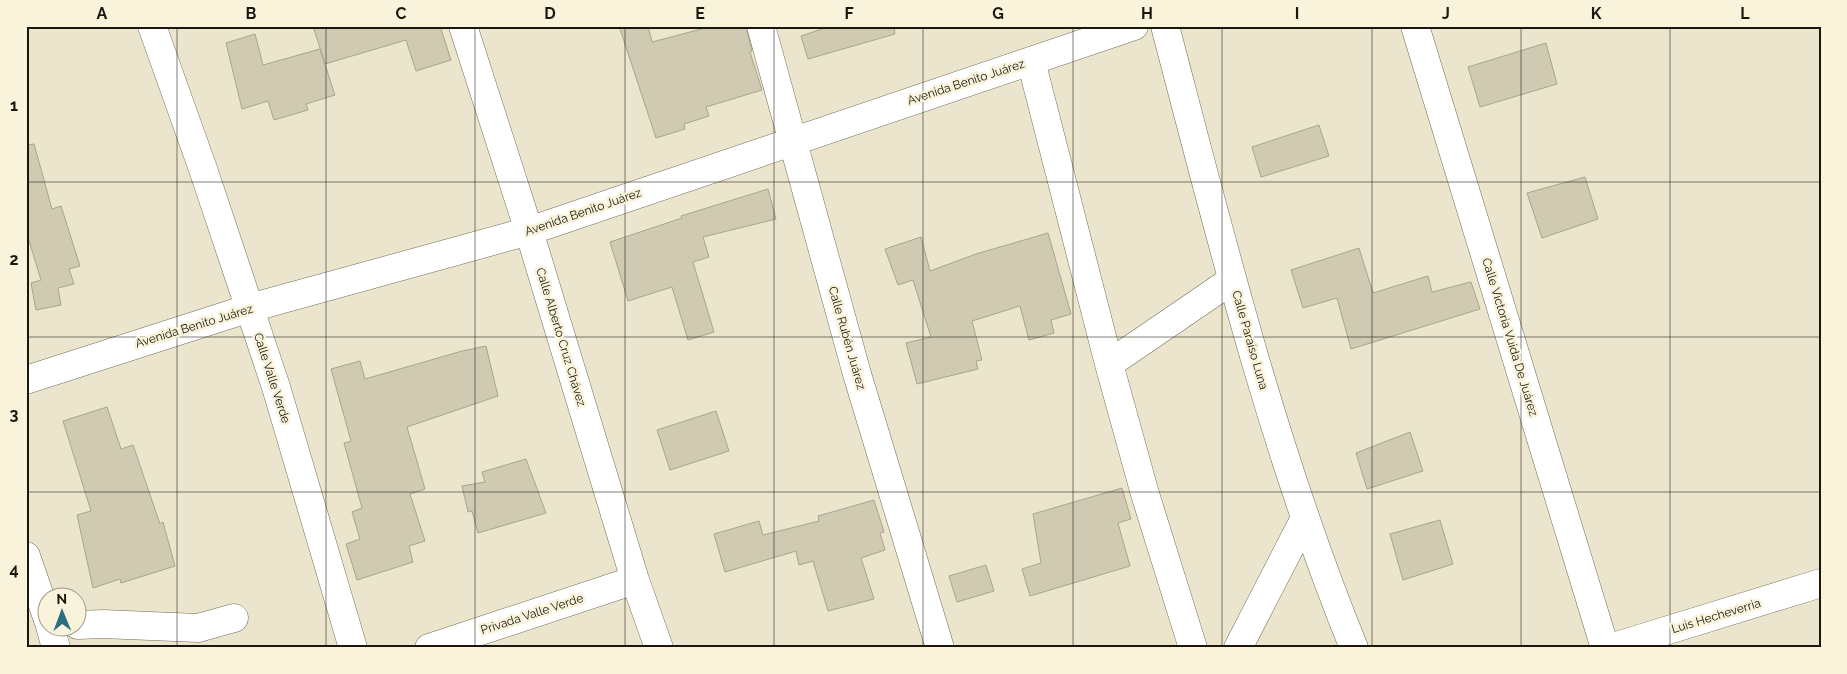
<svg xmlns="http://www.w3.org/2000/svg" width="1847" height="674" viewBox="0 0 1847 674" font-family="Raleway,sans-serif">
<style>
.building{fill:#cfcab1;stroke:#a9a48c}
.lines{fill:none;stroke-linecap:round;stroke-linejoin:round}
.minor-casing{stroke:#736e58;stroke-width:29}
.minor{stroke:#fff;stroke-width:28}
.grid{fill:none;stroke:#19170e;stroke-width:1;stroke-opacity:0.55}
.labels{text-anchor:middle;dominant-baseline:central;stroke-width:5;stroke-linejoin:round;paint-order:stroke}
.street-label{font-size:12px;fill:#19170e;stroke:#f8f3da}
.neatline{fill:none;stroke:#19170e;stroke-width:2}
.grid-label{font-size:16px;text-anchor:middle;font-weight:bold;fill:#19170e}
</style>
<rect width="100%" height="100%" fill="#ebe5cd"/>
<path class="building" d="M313,26H440L451,60L416,71L406,40L325,64Z
M619,26H648L652,42L713,26H746L752,51L750,52L762,90L706,107L709,116L684,124L685,129L656,138Z
M831,26H894L895,34L808,59L801,36Z
M255,34L263,65L320,49L335,95L306,104L308,110L274,120L268,101L242,109L226,43Z
M1546,43L1557,84L1480,107L1468,67Z
M1319,125L1329,156L1261,177L1252,147Z
M34,144L52,209L61,206L80,266L69,269L74,284L58,288L61,305L36,310L31,283L41,280L26,231V145Z
M1585,177L1598,219L1542,238L1527,193Z
M768,189L776,219L703,237L709,257L693,262L714,332L688,340L672,287L628,301L610,242L682,218L681,216Z
M1048,233L1071,314L1051,320L1054,333L1029,340L1020,306L972,321L982,360L976,361L978,369L917,384L906,343L931,337L913,280L898,285L885,249L921,237L930,271L976,254Z
M1359,248L1373,293L1428,276L1432,292L1471,282L1480,309L1351,349L1337,298L1303,308L1291,270Z
M486,346L498,396L407,427L425,489L410,494L425,541L409,546L413,562L357,580L346,544L360,539L352,512L362,508L344,443L351,441L331,369L360,361L365,379L462,351Z
M107,407L121,449L133,445L160,524L163,522L175,566L121,583L120,579L93,588L77,515L91,511L63,421Z
M716,411L729,451L670,470L657,430Z
M1410,432L1423,471L1367,489L1356,453Z
M526,459L546,513L478,533L472,511L468,512L462,486L485,482L482,472Z
M1122,488L1131,519L1118,523L1130,566L1030,596L1022,569L1041,563L1033,514Z
M874,500L884,532L880,533L885,550L861,558L874,599L828,611L813,561L799,565L796,551L725,572L714,534L759,521L763,535L819,521L818,516Z
M1440,520L1453,564L1403,580L1390,534Z
M986,565L994,591L957,602L949,576Z"/>
<g class="lines">
<defs>
<path id="minor" d="M152,26L203,169L276,387L353,648
M463,26L529,231L635,580L659,648
M761,26L857,374L940,648
M1165,26C1220,235 1272,447 1354,648
M1415,26L1605,648
M1031,61L1109,364L1145,494L1193,648
M1109,364L1232,280
M26,380L250,308L529,231L1134,26
M26,556L48,620
M78,625L103,624L198,628L234,618
M50,626L56,648
M429,648L635,580
M1238,648L1305,518
M1610,648L1821,583"/>
</defs>
<use href="#minor" class="minor-casing"/>
<use href="#minor" class="minor"/>
</g>
<path class="grid" d="M177,26V648M326,26V648M475,26V648M625,26V648M774,26V648M923,26V648M1073,26V648M1222,26V648M1372,26V648M1521,26V648M1670,26V648M26,182H1821M26,337H1821M26,492H1821"/>
<g class="labels">
<g class="street-label">
<text transform="translate(966 82) rotate(-18)">Avenida Benito Juárez</text>
<text transform="translate(583 212) rotate(-19)">Avenida Benito Juárez</text>
<text transform="translate(194 326) rotate(-17)">Avenida Benito Juárez</text>
<text transform="translate(561 337) rotate(73)">Calle Alberto Cruz Chávez</text>
<text transform="translate(1510 337) rotate(73)">Calle Victoria Vuida De Juárez</text>
<text transform="translate(847 338) rotate(74)">Calle Rubén Juárez</text>
<text transform="translate(1250 340) rotate(74)">Calle Paraíso Luna</text>
<text transform="translate(272 378) rotate(72)">Calle Valle Verde</text>
<text transform="translate(532 614) rotate(-18)">Privada Valle Verde</text>
<text transform="translate(1716 616) rotate(-17)">Luis Hecheverria</text>
</g>
</g>
<rect width="1847" height="674" fill="none" stroke="#f8f3da" stroke-width="55"/>
<g transform="translate(62 612) rotate(359)"><circle r="24" fill="#f8f3da" stroke="#9f9b88"/>
<path d="M0-4L9 19L0 12L-9 19Z" fill="#2b6f80"/>
<text y="-8" font-size="14" font-weight="bold" text-anchor="middle" fill="#19170e">N</text>
</g>
<rect x="28" y="28" width="1792" height="618" class="neatline"/>
<g class="grid-label">
<text x="102" y="19">A</text>
<text x="251" y="19">B</text>
<text x="401" y="19">C</text>
<text x="550" y="19">D</text>
<text x="700" y="19">E</text>
<text x="849" y="19">F</text>
<text x="998" y="19">G</text>
<text x="1147" y="19">H</text>
<text x="1297" y="19">I</text>
<text x="1446" y="19">J</text>
<text x="1596" y="19">K</text>
<text x="1745" y="19">L</text>
<text x="14" y="111">1</text>
<text x="14" y="265">2</text>
<text x="14" y="420">3</text>
<text x="14" y="575">4</text>
</g>
</svg>
